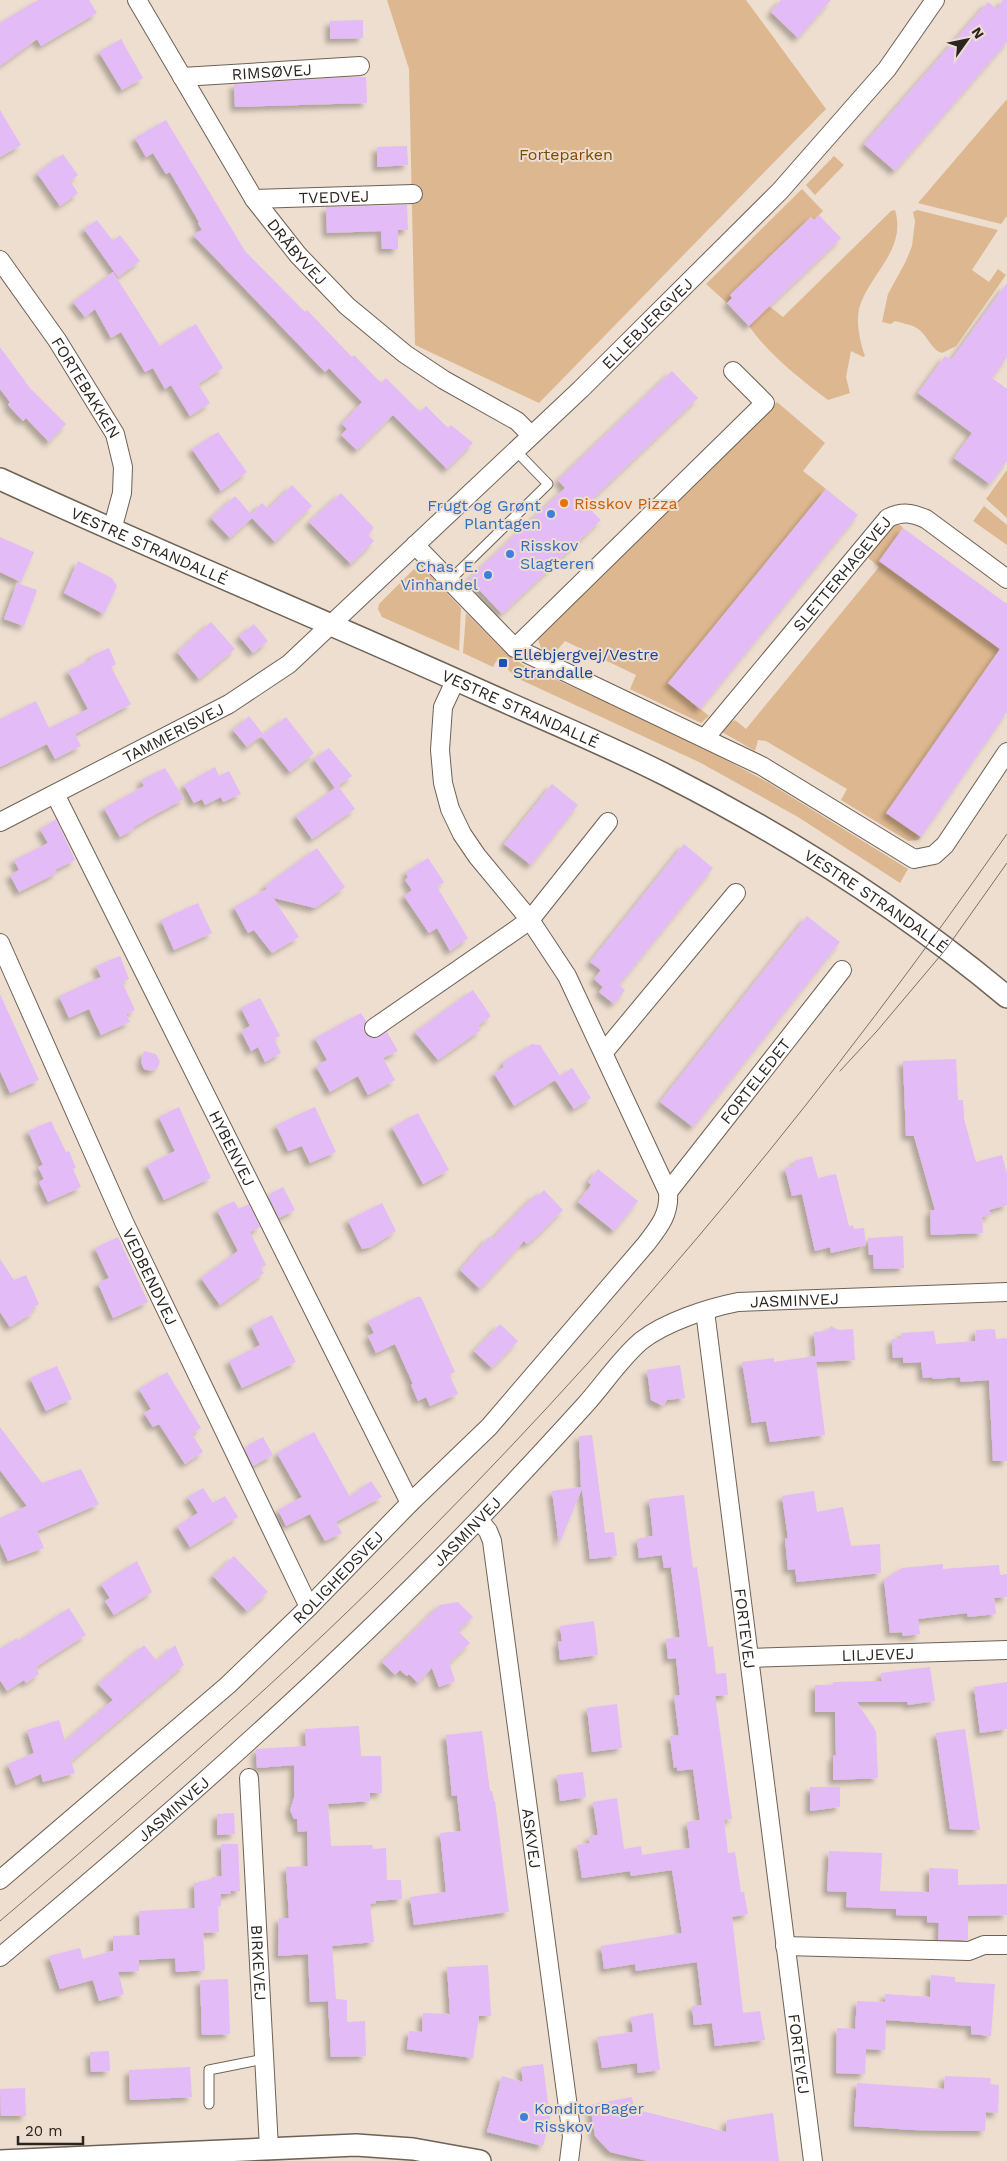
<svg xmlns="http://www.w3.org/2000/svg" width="1007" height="2161" viewBox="0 0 1007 2161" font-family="'Work Sans',sans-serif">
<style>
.green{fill:#ddb78f}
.building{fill:#e3bbf6;filter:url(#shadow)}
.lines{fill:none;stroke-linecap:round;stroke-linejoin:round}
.service-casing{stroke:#6e6255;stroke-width:11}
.minor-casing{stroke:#6e6255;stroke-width:20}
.tertiary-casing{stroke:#6e6255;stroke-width:24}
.service{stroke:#fff;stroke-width:9}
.minor{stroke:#fff;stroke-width:18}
.tertiary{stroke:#fff;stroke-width:21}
.tram{stroke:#796f66;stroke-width:1}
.food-dot{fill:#e8710a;stroke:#edded0;stroke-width:2}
.shop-dot{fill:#3f7fe0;stroke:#edded0;stroke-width:2}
.transit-dot{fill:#1a4fb4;stroke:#edded0;stroke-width:2}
.labels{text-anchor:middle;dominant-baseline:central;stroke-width:4;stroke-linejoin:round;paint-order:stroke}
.street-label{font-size:16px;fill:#2b2520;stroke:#edded0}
.park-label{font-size:16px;fill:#7a4a06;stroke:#edded0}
.food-label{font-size:16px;fill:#c56008;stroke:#edded0;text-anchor:start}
.shop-label{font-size:16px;fill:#366cbe;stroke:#edded0;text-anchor:end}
.transit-label{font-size:16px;fill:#164399;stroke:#edded0;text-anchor:start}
</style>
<defs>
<filter id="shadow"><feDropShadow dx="-4.5" dy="4.5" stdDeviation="2.5" flood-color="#0004"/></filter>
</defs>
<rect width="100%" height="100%" fill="#edded0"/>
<path class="green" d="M387,0H746L826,109L539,403L415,345L409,69Z
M1007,99V216L1001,224L918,203Z
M834,156L844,165L815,195L806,185Z
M802,189L823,211L814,220L811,217L803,225L730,295L732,298L727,303L706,284Z
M895,210C907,251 869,273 859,309C856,323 860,343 865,356L863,357L851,351L846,377L850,393L828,400C800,379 769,355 749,326L769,306L783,317L891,211Z
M917,210L998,230L972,270L989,282L998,269L1006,275L956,346L942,353C930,349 927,333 915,327C909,324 901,323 895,321L891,324L882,322L888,294L906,261L912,246L915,221L913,212Z
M777,402L825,443L803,471L826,489L668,683L709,716L701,723L630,689L636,675L565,641L553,655L541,648L538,639Z
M1007,470V518L986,499Z
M984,506L1007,525V545L973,521Z
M899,524L903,528L880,560L1000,649L887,813L921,837L918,840L908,841L841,800L847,789L766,741L758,740L755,751L722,732L728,724L735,720L746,729L879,567L865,555L886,530Z
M418,568L431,576L461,608L459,651L382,617L378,609L379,604L413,570Z
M466,613L503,650L523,665L649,721L708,750L769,783L908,869L900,883L798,817L699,762L521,680L508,670L509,664L497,660L493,667L463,653Z"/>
<path class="building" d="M38,0H89L97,13L41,46L37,39L0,66V23Z
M781,0H831L798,38L771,12Z
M1003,0H1007V42L895,171L864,144L988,2L997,9Z
M363,20V38L330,39V21Z
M121,39L143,78L122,90L99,52Z
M348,77H366L367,103L235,107L234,84Z
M0,110L21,145L0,157Z
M166,120L245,251L305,312L307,310L352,357L354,355L381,383L386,378L420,412L426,406L448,428L451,425L473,443L447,469L393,415L357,450L341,435L347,429L342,424L362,402L329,368L325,372L193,235L202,230L198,223L199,222L170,172L166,174L153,153L146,157L135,138Z
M407,146L408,165L377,167V147Z
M63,154L78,175L70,181L78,193L60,206L37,173Z
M407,205L408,230H398V249H382L381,231L327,233L326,207Z
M819,215L841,238L749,326L727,303L732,298L730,295L811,217L814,220Z
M97,220L113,241L120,235L140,261L118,277L84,229Z
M113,272L160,346L196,324L223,368L198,384L210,403L190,416L171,385L165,389L153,368L145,372L121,332L111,338L95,309L85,317L73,302Z
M1007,283V357L992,378L1007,389V461L990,484L954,458L972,433L918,393L945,356L951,360Z
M0,347L30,388L66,424L49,442L26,418L23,421L8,405L10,402L0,389Z
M672,371L698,398L586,505L601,520L502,614L469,579L565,488L558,480Z
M218,432L247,472L221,491L192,449Z
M292,485L312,506L275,542L252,518L230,538L211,518L235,496L251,514L262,503L268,509Z
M826,489L858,515L700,709L668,683Z
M341,493L374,528L368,535L374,541L351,564L309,522Z
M903,528L1007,604V712L921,837L886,813L1000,649L879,561Z
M0,537L34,552L21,582L0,572Z
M78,561L112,578L117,586L104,614L64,593Z
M17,583L37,590L24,626L4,619Z
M211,622L235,649L199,679L177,652Z
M254,624L268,641L253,653L239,636Z
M109,648L116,664L111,667L131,704L75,734L81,746L55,759L47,744L0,767V719L36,701L49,728L88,709L68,671L92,659L91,656Z
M249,716L263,734L247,747L233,730Z
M286,717L314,753L290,772L261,736Z
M329,748L352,776L335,788L314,759Z
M215,767L219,776L229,771L241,794L223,802L221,797L205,805L202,799L194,803L184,785Z
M165,768L184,799L147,819L134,827L133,830L120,837L104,808L144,786L141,780Z
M552,784L578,805L531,865L504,844Z
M338,786L355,809L312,839L296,816Z
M56,819L75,860L55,870L57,873L19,892L10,875L19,870L14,860L48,843L40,829Z
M684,844L713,868L619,985L625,990L614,1004L599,992L603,987L594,979L601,970L590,962Z
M317,848L345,887L315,908L274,898L270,893L299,937L272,953L254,930L248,933L234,907L267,889L265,886Z
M428,858L444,882L437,887L468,938L450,951L437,928L429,933L404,896L412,890L405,880L408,877L406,872Z
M198,903L212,933L174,950L161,920Z
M807,916L840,942L693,1127L660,1102Z
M120,956L129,979L122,982L135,1010L126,1014L130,1022L101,1035L89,1009L69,1018L59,996L101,977L96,966Z
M473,990L491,1016L478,1026L481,1030L438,1060L415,1032Z
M0,994L39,1080L10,1093L0,1071Z
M260,998L280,1036L274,1039L281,1053L265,1062L258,1047L251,1051L241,1031L250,1026L241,1008Z
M361,1013L366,1021L363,1028L366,1034L375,1038L387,1032L398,1051L383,1058L395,1080L368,1095L358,1076L330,1092L316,1066L327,1060L315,1038Z
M532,1044L540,1045L560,1076L572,1068L591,1098L574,1109L555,1080L514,1106L494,1073L504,1067L503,1064L506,1060Z
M144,1051L156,1054L160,1062L157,1068L151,1071L144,1069L141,1062Z
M956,1059L958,1100H963L964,1119L976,1162L1002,1155L1007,1174V1205L989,1210L991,1215L982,1217L983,1233L931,1235L930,1210H935L914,1136H906L903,1061Z
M179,1107L211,1178L164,1200L147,1165L175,1151L159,1117Z
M315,1107L336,1152L310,1163L302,1146L288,1151L276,1125Z
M418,1113L449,1170L423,1184L392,1127Z
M51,1121L66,1152L69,1151L76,1168L73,1169L81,1187L48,1202L39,1182L44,1179L38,1167L43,1165L28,1131Z
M812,1156L818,1178L836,1174L849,1226L853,1225L854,1229L864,1228L866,1245L831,1253L830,1247L815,1251L802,1194L792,1196L785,1168L795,1165L794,1161Z
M598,1169L638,1201L614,1231L578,1202L591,1185L588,1182Z
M283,1187L295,1210L279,1218L268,1195Z
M544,1190L563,1210L536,1237L527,1244L524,1241L480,1289L460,1270L489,1237L492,1239L536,1194L538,1196Z
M234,1201L239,1209L249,1204L260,1227L250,1232L266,1265L260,1268L264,1273L220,1305L201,1278L238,1251L217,1210Z
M382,1203L396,1231L371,1247L362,1249L348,1220Z
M903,1236L904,1268L874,1269L873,1255H869L868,1238Z
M118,1237L148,1302L113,1318L98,1283L109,1278L95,1248Z
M0,1259L14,1280L26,1275L39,1304L32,1308L34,1312L10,1327L0,1312Z
M417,1297H421L455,1372L449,1374L458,1394L430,1406L426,1397L418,1401L411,1385L413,1384L395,1344L376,1353L368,1336L374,1333L368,1321Z
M272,1315L296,1362L242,1388L229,1361L260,1345L251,1326Z
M500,1324L518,1341L492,1368L474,1351Z
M831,1326L838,1330L853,1329L855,1360L816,1362L825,1435L770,1442L766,1421L752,1423L742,1362L774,1358V1362L816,1356V1361L814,1332L827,1331Z
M995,1329L996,1339L1007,1338V1461H993L989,1380L961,1382L960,1377L933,1379L932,1377L923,1378L921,1362L903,1363V1357L893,1358L892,1339L902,1338L901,1333L934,1331L936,1344L975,1341L976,1330Z
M680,1365L685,1398L667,1400L663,1406L651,1400L647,1370Z
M57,1366L72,1399L46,1411L30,1378Z
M167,1372L201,1428L192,1434L203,1452L185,1464L159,1424L153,1427L144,1413L151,1409L139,1389Z
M0,1427L42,1483L81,1469L99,1504L37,1531L44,1548L8,1561L0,1543V1518L27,1506L0,1470Z
M314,1432L350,1497L371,1481L382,1497L336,1522L342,1533L325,1541L310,1514L286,1526L278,1510L302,1497L277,1453Z
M592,1435L605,1533L614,1532L617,1556L590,1559L582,1489L559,1544L552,1491L581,1487L579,1436Z
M263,1437L273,1455L253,1466L244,1448Z
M203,1488L213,1503L225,1496L238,1517L190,1547L177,1526L198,1513L188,1497Z
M814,1491L817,1512L843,1507L851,1546L880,1544L881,1573L797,1582L795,1569L788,1570L785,1539L788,1538L782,1496Z
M684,1495L693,1568L697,1567L708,1647L713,1646L716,1674L726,1673L728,1695L715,1696L732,1819L724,1820L728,1853L735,1852L741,1892H744L748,1914L732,1917L743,2013L760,2011L765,2040L715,2046L712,2023L694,2025L692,2006L702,2005L697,1962L636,1971L635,1964L604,1969L601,1946L682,1933L672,1870L631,1876L630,1871L582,1878L577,1845L590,1843L589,1836L598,1835L593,1802L617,1798L624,1849L641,1846L642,1855L690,1848L687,1822L700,1820L693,1769L677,1771V1767L674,1768L670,1736L679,1735L674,1696L680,1695L676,1658L668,1659L666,1639L680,1637L671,1567L664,1568L662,1555L639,1558L637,1539L653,1536L649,1499Z
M234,1556L268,1592L247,1611L213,1576Z
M137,1561L152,1592L114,1615L105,1601L110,1598L101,1584Z
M943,1564V1569L999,1565L1000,1575L1007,1574V1597L994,1598L996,1614L968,1617L967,1613L918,1619L920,1634L903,1636L902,1632L890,1633L884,1580L902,1568Z
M458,1602L473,1617L458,1631L470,1643L449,1663L455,1681L439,1687L432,1668L418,1683L409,1674L407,1676L400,1670L395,1675L382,1662L440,1605Z
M69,1608L86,1635L36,1667L39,1674L26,1683L24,1680L7,1691L0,1680V1649L17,1638L18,1641Z
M594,1621L598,1655L560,1660L558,1641H562L560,1626Z
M144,1645L157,1661L175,1645L184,1665L71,1761L75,1773L43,1782L41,1774L16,1785L8,1764L34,1753L27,1730L59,1720L65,1741L113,1700L98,1684Z
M930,1667L935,1701L908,1705L907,1702H857L876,1731L878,1778L833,1780V1756L836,1755L835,1712H815V1685H833V1682L882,1681L881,1673Z
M1007,1682V1729L980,1733L974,1687Z
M617,1704L622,1748L592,1752L587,1708Z
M359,1726L361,1756H381L382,1793H370V1801L328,1804L331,1846L372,1845L373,1849L386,1848L387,1880H401L402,1899L376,1901V1903L370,1904L374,1942L332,1946L336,1999L347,2000V2022L365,2021L366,2056L331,2057L328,2001L310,2002L308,1954L278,1956L279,1918H289L286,1867L308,1866L307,1831L298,1832L297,1819H294L290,1810L294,1798V1765L257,1768L256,1749L306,1746L305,1729Z
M965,1729L980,1830L950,1829L936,1733Z
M482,1731L490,1791H492L494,1801H495L509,1912L414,1925L410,1897L446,1892L440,1833L461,1831L457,1795L452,1796L446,1735Z
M583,1772L586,1797L560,1801L557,1775Z
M810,1787H840V1807L810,1811Z
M234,1813L235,1834L217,1835V1814Z
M221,1844H238L240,1891H230L231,1894H221V1906H218L219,1932L203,1933L205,1970L176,1972L175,1958L139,1960V1971L118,1972L124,1994L99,2001L93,1980L60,1989L49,1956L80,1948L83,1959L113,1951V1936L140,1935L139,1911L195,1908L194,1883H199V1881L212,1880V1877L222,1876Z
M829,1851L882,1853L880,1891L929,1892V1868L958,1869V1885L1007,1884V1915L968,1916V1940H938L939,1923L927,1922V1916L896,1915V1909L846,1907L847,1892L827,1891Z
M488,1965L491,2016H479L473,2058L407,2049L409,2031L422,2032L423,2013L450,2014L447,1967Z
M931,1975L955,1977V1982L995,1984L991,2036L971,2034V2026L886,2020L885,2050L866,2049L865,2074L836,2073L837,2028L855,2029L857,2001L885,2002V1994L930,1997Z
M228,1979L230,2034L202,2035L200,1980Z
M653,2013L660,2070L638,2073L637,2063L602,2068L597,2037L633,2032L631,2017Z
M109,2051L110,2071L91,2072L90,2052Z
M543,2064L550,2118L543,2146L487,2132L502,2076L523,2082L521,2067Z
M190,2067L192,2097L130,2100L129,2070Z
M945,2076L991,2078L990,2084L999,2085L998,2113L986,2112L985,2131L913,2130L854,2126L857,2083L944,2089Z
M25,2088L26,2116H1L0,2089Z
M632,2097L634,2109L726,2132L727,2120L773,2113L779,2161H648L610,2152L595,2136L590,2105Z"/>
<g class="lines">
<defs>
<path id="service" d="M449,581L548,484L515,450
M209,2104V2070L264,2059"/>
<g id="minor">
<path id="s1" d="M137,0L254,199L298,255L347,306L405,354L444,380L517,421L531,435"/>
<path id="s2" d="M182,77L360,66"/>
<path id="s3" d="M254,199L413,194"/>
<path id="s4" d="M0,260L57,340L115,434L123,467L122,493L112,530"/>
<path d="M415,545L515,648L762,766L914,859L934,855L945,845L1007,752"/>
<path d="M515,648L765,403L733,371"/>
<path id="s5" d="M705,738L888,518C903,511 912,513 926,519L1007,579"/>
<path id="s6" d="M55,794L410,1503"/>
<path id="s7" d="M0,822L229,704L289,664L581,389L780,191L887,69L935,0"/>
<path id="s8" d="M0,943L124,1222L309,1607"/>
<path d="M374,1028L530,920L608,822"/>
<path d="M604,1052L736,893"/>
<path id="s9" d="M668,1192L842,970"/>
<path id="s10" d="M705,1311L813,2161"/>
<path id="s11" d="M479,1520L488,1531L492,1541L572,2137L569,2161"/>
<path id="s12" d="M749,1658L1007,1650"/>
<path id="s13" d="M249,1778L269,2148"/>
<path id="s14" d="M0,1880L228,1685L309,1607L410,1503L489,1427L646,1244C659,1227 670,1214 668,1192L567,976L530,920L477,856L462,834L450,809L443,783L440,750L443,707L456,679"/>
<path d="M785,1946L969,1951L984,1945H1007"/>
<path id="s15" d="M0,1957C150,1832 297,1703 434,1565C486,1513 536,1459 585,1405C604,1384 620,1359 641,1341C665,1322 708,1308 738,1302L1007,1292"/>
</g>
<g id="tertiary">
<path id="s16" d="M0,479C159,552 321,619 481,691C543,719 607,745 668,776C788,837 904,911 1007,997"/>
<path d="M0,2161L356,2145L413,2149L480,2161"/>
</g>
</defs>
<use href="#service" class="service-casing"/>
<use href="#minor" class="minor-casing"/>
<use href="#tertiary" class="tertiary-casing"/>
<use href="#service" class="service"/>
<use href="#minor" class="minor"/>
<use href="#tertiary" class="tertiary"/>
<path class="tram" d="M840,1071L877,1031L946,949L1007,863
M0,1921C148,1795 295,1668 431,1529C643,1315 835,1081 1007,834"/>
</g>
<circle class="food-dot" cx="564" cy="503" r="5"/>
<g class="shop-dot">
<circle cx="551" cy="514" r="5"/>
<circle cx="510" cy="554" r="5"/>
<circle cx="488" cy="575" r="5"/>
<circle cx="524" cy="2117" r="5"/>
</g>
<rect class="transit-dot" x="498" y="658" width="10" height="10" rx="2.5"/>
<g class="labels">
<g class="street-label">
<text stroke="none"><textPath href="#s2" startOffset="90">RIMSØVEJ</textPath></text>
<text stroke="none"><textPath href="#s3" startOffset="80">TVEDVEJ</textPath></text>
<text stroke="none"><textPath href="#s1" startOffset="299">DRÅBYVEJ</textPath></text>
<text stroke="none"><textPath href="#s7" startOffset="824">ELLEBJERGVEJ</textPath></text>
<text stroke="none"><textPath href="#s4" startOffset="154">FORTEBAKKEN</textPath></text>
<text stroke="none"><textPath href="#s16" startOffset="164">VESTRE STRANDALLÉ</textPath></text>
<text stroke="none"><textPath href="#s5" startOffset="214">SLETTERHAGEVEJ</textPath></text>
<text stroke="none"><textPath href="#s16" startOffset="569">VESTRE STRANDALLÉ</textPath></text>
<text stroke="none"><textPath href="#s7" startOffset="195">TAMMERISVEJ</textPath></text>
<text stroke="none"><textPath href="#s16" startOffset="974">VESTRE STRANDALLÉ</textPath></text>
<text stroke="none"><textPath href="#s9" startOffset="141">FORTELEDET</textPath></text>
<text stroke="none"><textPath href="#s6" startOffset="396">HYBENVEJ</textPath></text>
<text stroke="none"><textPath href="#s8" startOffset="366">VEDBENDVEJ</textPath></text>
<text stroke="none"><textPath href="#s15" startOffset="1052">JASMINVEJ</textPath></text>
<text stroke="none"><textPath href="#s15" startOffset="632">JASMINVEJ</textPath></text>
<text stroke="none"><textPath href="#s14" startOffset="454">ROLIGHEDSVEJ</textPath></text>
<text stroke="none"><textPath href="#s10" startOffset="320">FORTEVEJ</textPath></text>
<text stroke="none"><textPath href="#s12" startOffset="129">LILJEVEJ</textPath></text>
<text stroke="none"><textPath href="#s15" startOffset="228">JASMINVEJ</textPath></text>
<text stroke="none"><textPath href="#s11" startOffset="325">ASKVEJ</textPath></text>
<text stroke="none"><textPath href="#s13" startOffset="185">BIRKEVEJ</textPath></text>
<text stroke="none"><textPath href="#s10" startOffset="749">FORTEVEJ</textPath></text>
</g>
<g class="park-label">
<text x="566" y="154">Forteparken</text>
</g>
<g class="food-label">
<text x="574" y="503">Risskov Pizza</text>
</g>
<g class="shop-label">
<text x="541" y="505">Frugt og Grønt<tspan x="541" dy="18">Plantagen</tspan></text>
<text x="520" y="545" text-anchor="start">Risskov<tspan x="520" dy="18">Slagteren</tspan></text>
<text x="478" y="566">Chas. E.<tspan x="478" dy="18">Vinhandel</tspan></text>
<text x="534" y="2108" text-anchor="start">KonditorBager<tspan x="534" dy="18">Risskov</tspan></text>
</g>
<g class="transit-label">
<text x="513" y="654">Ellebjergvej/Vestre<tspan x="513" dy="18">Strandalle</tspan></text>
</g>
</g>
<g transform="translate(967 40) rotate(57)" stroke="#edded0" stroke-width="4" paint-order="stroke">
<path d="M0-4L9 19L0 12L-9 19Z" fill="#2b2520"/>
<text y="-8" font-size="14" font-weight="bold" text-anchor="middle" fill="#2b2520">N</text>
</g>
<path d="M18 2136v8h65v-8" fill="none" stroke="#2b2520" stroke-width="2.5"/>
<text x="25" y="2136" font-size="15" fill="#2b2520" stroke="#edded0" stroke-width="4" paint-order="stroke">20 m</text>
</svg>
